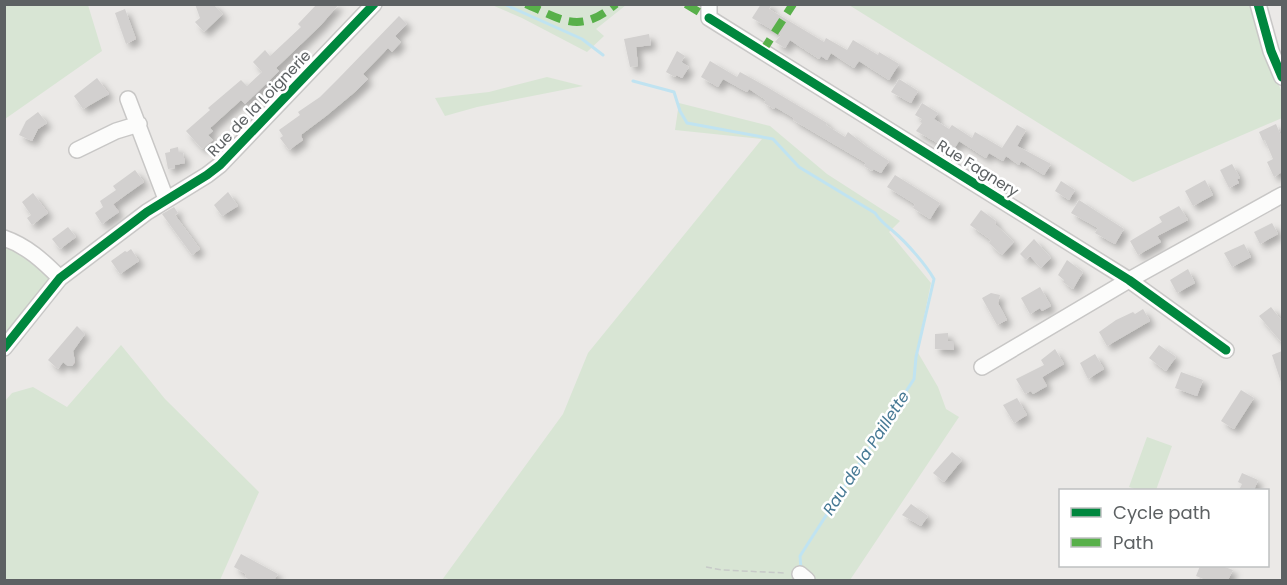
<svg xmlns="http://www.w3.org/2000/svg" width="1287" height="585" viewBox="0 0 1287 585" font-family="Poppins,sans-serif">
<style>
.green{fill:#d8e5d4}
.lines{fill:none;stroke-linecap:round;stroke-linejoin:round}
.stream{stroke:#c0e3f1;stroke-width:3}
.building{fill:#d2d0cf;filter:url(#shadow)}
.minor-casing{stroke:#c8c7c6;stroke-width:18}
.path{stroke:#c7cac8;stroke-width:1.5;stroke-dasharray:6 3;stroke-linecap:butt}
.minor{stroke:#fcfcfb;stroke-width:15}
.quiet{stroke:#58b04a;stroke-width:8;stroke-dasharray:15 8;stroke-linecap:butt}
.cycleway-casing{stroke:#fff;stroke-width:13}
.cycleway{stroke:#00873e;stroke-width:9}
.labels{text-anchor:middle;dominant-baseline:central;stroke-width:5;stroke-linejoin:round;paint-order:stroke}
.street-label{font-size:15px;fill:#5d6163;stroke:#fff}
.water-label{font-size:16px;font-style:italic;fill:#467994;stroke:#fff}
</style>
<defs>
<filter id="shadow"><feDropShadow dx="5" dy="5" stdDeviation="3" flood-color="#0004"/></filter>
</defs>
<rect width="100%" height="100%" fill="#ebe9e7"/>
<path class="green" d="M5,4L88,5L102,51L5,119Z
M492,5L626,4V5L596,29L604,36L587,52L522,18Z
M849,5H1251L1264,48L1282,93V118L1133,182Z
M547,77L583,86L477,107L445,116L435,98L489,92Z
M679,103L770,126L827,174L900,221L889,232L931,283L917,351L938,387L946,409L959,417L850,580H442L563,414L588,353L762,139L675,130Z
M5,243L43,268L51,283L5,342Z
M121,345L165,399L259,492L220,580H5V401L12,393L33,387L67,407Z
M1147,437L1172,446L1156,490H1138L1129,487Z"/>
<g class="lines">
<path class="stream" d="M504,4L582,39L603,55
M633,81L674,92L680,111L687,123L773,139L799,167L875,213C880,221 887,226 894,232C907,243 926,265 934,279L916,357L914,379L800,556L801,569"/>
</g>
<path class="building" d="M195,4H213L223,14L204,32L195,22L200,18Z
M317,4H339L321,25L276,68L279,71L245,104L241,100L210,128L213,131L208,135L213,140L202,149L186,131L210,110L208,108L241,80L247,86L262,72L253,62L265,50L270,56L301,27L298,24Z
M761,4H772L769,9L824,42L826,38L847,50L853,40L878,55L879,52L899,64L889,80L859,61L854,68L831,53L827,60L821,56L819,59L790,40L785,48L775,42L781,35L752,18Z
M125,9L136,39L126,44L115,13Z
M399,16L407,24L395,36L401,42L392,52L388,48L363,74L368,79L356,91L326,116L302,134L301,136L303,140L289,150L280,138L283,136L279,130L300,115L298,112L320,97L338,79Z
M649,34L651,45L636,47L638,66L630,67L624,39Z
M677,51L685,56L681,62L689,67L682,78L676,75L675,77L666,72Z
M710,61L737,77L740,72L767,87L827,123L826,125L845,137L848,132L866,146L889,161L881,173L873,169L872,171L864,166L866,163L793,120L794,118L775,107L774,109L764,103L766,100L749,89L747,92L723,79L718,87L701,77Z
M97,78L109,94L83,109L74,96Z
M899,79L918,91L911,103L891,92Z
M922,103L938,113L934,119L949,129L952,125L972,138L975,132L1002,148L1017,125L1026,130L1017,146L1051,164L1044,175L1021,161L1019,165L1006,156L1003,161L989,153L986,158L959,141L954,149L943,143L941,145L916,131L922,123L920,122L922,119L915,115Z
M38,112L47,123L38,129L32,141L19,135L26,121Z
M1276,124L1282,138V172L1274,177L1267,162L1273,159L1265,140L1263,141L1259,132Z
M178,147L179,153H183L185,163L175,165V168L168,169L165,153L170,152V149Z
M1232,164L1240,178L1237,179L1239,183L1229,188L1220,170Z
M135,170L144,182L113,204L119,212L102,224L95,213L103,207L100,201L116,190L113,186Z
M895,175L940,203L930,219L913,208L915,204L887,187Z
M1205,180L1213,195L1193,206L1185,191Z
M1061,181L1075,190L1069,200L1055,191Z
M228,192L238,206L222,216L214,205Z
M33,193L48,213L32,225L27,218L31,215L22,202Z
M1079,200L1124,229L1115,244L1095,233L1098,228L1071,213Z
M1179,206L1188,220L1157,236L1161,242L1138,255L1130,241L1162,222L1159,217Z
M174,207L178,213L175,215L200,249L192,255L162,214Z
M981,210L996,221L995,224L1014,242L1002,255L989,243L991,240L970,225Z
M1272,223L1278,234L1260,244L1254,232Z
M68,227L76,237L60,249L52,239Z
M1034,239L1051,258L1041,268L1030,256L1026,260L1020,254Z
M1244,244L1251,257L1232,267L1224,253Z
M131,249L139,261L120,274L111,261L125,251L127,252Z
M1067,260L1083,272L1073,289L1063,282L1064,280L1058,275Z
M1188,269L1195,283L1177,293L1170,280Z
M1040,287L1051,306L1042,311L1040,308L1030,314L1021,298Z
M991,293L1000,295L998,303L1007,320L997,325L982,298Z
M1271,307L1282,321V343L1259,316Z
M1143,309L1150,321L1107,346L1099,332L1116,320L1133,312L1135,314Z
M77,326L85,334L73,351L75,362L72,366H68L63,362L58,369L48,360Z
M948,333V341H954V350L935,349V334Z
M1159,345L1176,357L1166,371L1149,358Z
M1055,349L1064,364L1042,377L1047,386L1033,394L1031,391L1025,394L1016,379L1044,365L1041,360Z
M1282,351V382H1281L1272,355Z
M1095,354L1104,369L1088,379L1080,363Z
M1181,372L1203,380L1197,396L1175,388Z
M1241,390L1254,398L1234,429L1221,421Z
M1017,398L1027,415L1014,423L1003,405Z
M952,452L962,460L944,482L933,473Z
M1242,473L1258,480L1254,490H1239L1242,484L1238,482Z
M911,504L928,516L921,526L902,515Z
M241,554L278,574L274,580H250L245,577L246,574L234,567Z
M1200,566H1222L1233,570L1228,580H1206L1196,576Z"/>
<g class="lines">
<defs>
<path id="minor" d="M709,4V18L1129,280L1226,350
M1258,4L1271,51L1282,77
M128,99L166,199
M77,150L116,131L139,124
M4,238C27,246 43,261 60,278
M4,348L60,278L147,212L207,175L220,165L374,4
M982,367L1129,280L1282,195
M800,574L807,580"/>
</defs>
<use href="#minor" class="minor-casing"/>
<path class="path" d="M706,567L722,570L786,573"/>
<use href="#minor" class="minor"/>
<path class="quiet" d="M526,4C564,21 580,34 616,4
M686,4L709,18
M762,52L793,4"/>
<defs>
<path id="cycleway" d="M1258,4L1271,51L1282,77
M709,18L1129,280L1226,350
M4,348L60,278L147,212L207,175L220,165L374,4"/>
</defs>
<use href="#cycleway" class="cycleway-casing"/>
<use href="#cycleway" class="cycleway"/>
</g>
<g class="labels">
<g class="street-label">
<text transform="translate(259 103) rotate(-46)">Rue de la Loignerie</text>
<text transform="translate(978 168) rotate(32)">Rue Fagnery</text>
</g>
<g class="water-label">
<text transform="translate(866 453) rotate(-57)">Rau de la Paillette</text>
</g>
</g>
<rect width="1287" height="585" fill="none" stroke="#5d6163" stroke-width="12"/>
<rect x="1059" y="489" width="210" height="78" fill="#ffffff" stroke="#bec0c1" stroke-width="1.5"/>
<rect x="1071" y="508" width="30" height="9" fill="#00873e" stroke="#bec0c1" stroke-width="1.5"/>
<text x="1113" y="519" font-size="18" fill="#5d6163">Cycle path</text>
<rect x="1071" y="538" width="30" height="9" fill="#58b04a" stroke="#bec0c1" stroke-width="1.5"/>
<text x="1113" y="549" font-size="18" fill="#5d6163">Path</text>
</svg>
